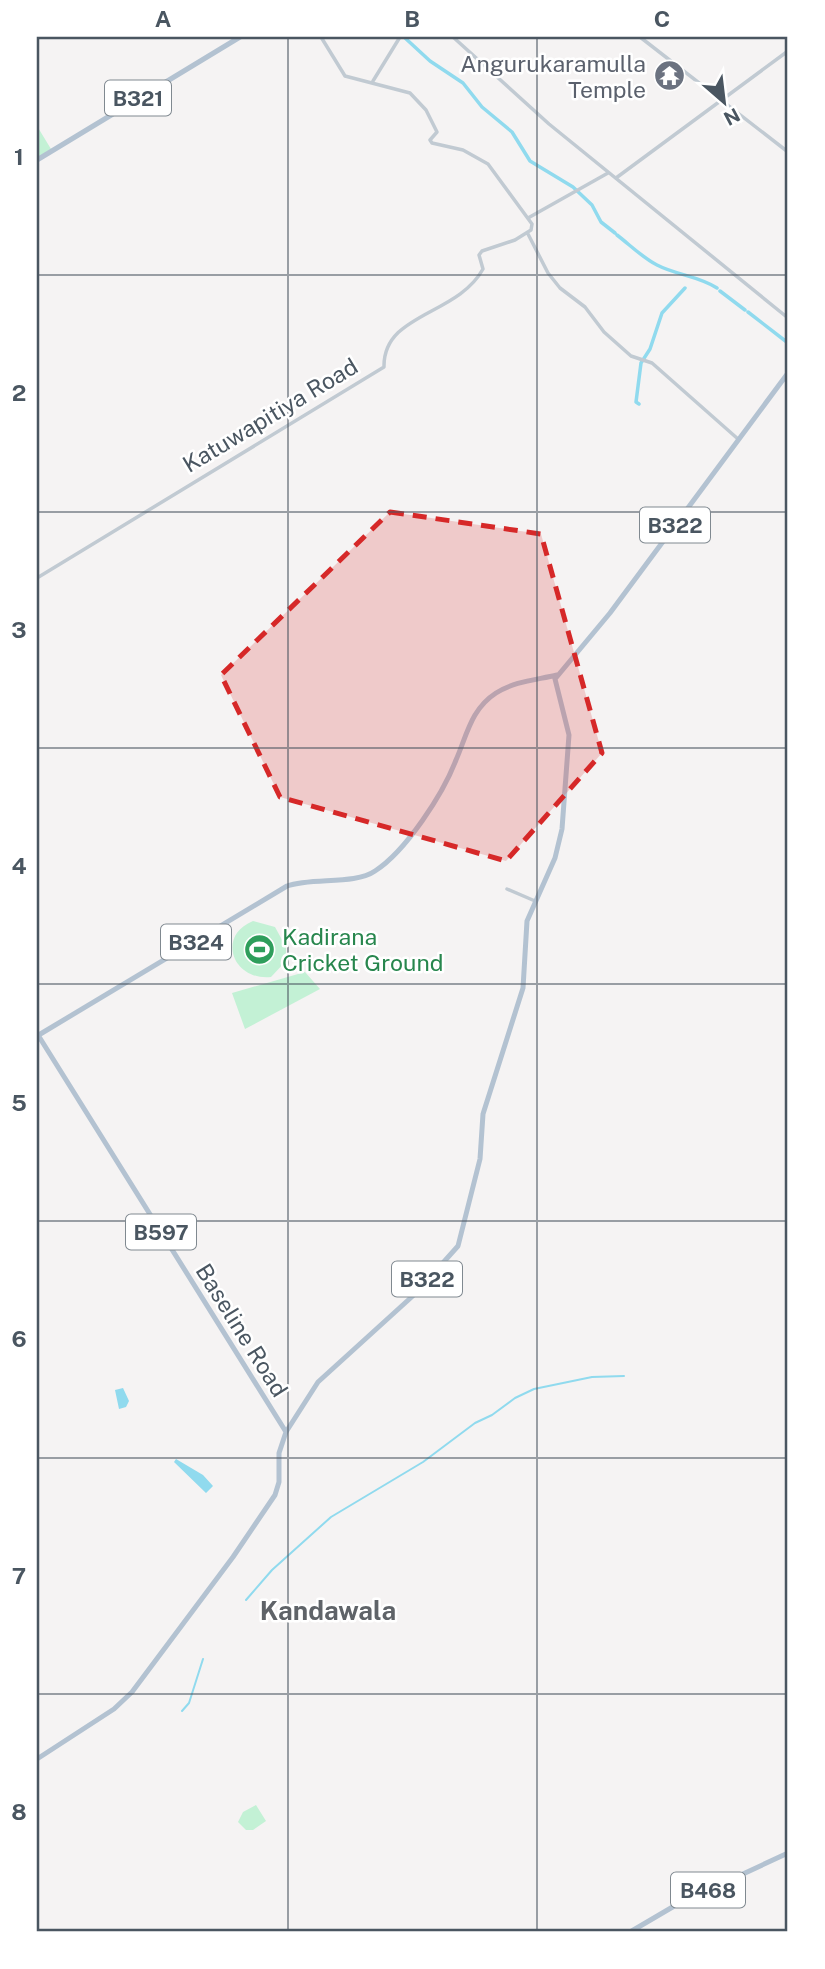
<svg xmlns="http://www.w3.org/2000/svg" width="825" height="1969" viewBox="0 0 825 1969" font-family="'Public Sans',sans-serif">
<style>
.green{fill:#c3f1d5}
.water{fill:#90daee}
.lines{fill:none;stroke-linecap:round;stroke-linejoin:round}
.stream{stroke:#90daee;stroke-width:2}
.canal{stroke:#90daee;stroke-width:3.5}
.minor{stroke:#c1cad2;stroke-width:3.5}
.major{stroke:#b3c2d1;stroke-width:5}
.marked{fill:#d62828;fill-opacity:0.2;stroke:#d62828;stroke-width:5;stroke-dasharray:14 9;stroke-linejoin:round}
.grid{fill:none;stroke:#4a5661;stroke-width:2;stroke-opacity:0.55}
.labels{text-anchor:middle;dominant-baseline:central;stroke-width:5;stroke-linejoin:round;paint-order:stroke}
.shield{fill:#fff;stroke:#808990;stroke-width:2}
.shield-label{font-size:21px;font-weight:bold;fill:#4a5661}
.worship-label{font-size:23px;fill:#5b616d;stroke:#fff;text-anchor:end}
.street-label{font-size:23px;fill:#4a5661;stroke:#fff}
.leisure-label{font-size:23px;fill:#27864d;stroke:#fff;text-anchor:start}
.quarter-label{font-size:26px;font-weight:bold;fill:#5f6368;stroke:#fff}
.neatline{fill:none;stroke:#4a5661;stroke-width:2.5}
.grid-label{font-size:23px;text-anchor:middle;font-weight:bold;fill:#4a5661}
</style>
<rect width="100%" height="100%" fill="#f5f3f3"/>
<path class="green" d="M37,126L51,149L37,158Z
M253,921L275,927L286,947V961L271,977C233,981 216,936 253,921Z
M305,972L320,989L245,1029L232,993Z
M256,1805L266,1821L253,1830H246L238,1822L243,1812Z"/>
<path class="water" d="M123,1388L129,1401L126,1407L119,1409L115,1390Z
M176,1459L203,1475L213,1486L206,1493L174,1462Z"/>
<g class="lines">
<path class="stream" d="M246,1600L272,1570L331,1517L423,1462L475,1423L492,1415L515,1398L534,1389L592,1377L624,1376
M182,1711L189,1703L203,1659"/>
<path class="canal" d="M404,37L430,61L463,83L482,107L512,132L530,161L573,187L592,205L601,222L615,233
M617,235C630,245 643,258 657,265C676,275 699,276 717,288
M720,291L745,310
M748,312L788,343
M639,404L636,402L641,363L650,349L662,313L685,288"/>
<path class="minor" d="M453,37L549,124L788,318
M640,37L788,152
M373,81L400,37
M616,178L788,51
M528,218L608,173
M528,234L548,273L560,288L585,307L604,332L631,356L652,363L738,439
M37,578L384,367C383,313 457,316 483,269L479,255L482,251L515,240L531,230L532,224L488,164L463,150L432,143L430,140L437,132L426,110L410,93L345,76L321,37
M507,889L535,901"/>
<path class="major" d="M37,160L240,37
M38,1035L286,1432
M37,1036L287,886C312,877 355,885 375,871C406,851 443,794 456,760C467,735 471,709 496,693C515,681 536,680 557,675
M37,1759L114,1709L132,1692L233,1557L275,1495L279,1482V1453L286,1432L318,1382L416,1293L458,1246L480,1159L483,1114L523,988L527,921L555,858L562,829L569,735L555,679L610,613L788,373
M630,1932L676,1905L788,1853"/>
</g>
<path class="marked" d="M390,512L541,534L602,753L506,861L280,797L221,675Z"/>
<path class="grid" d="M288,37V1932M537,37V1932M37,275H788M37,512H788M37,748H788M37,984H788M37,1221H788M37,1458H788M37,1694H788"/>
<defs>
<symbol id="temple-disc" viewBox="-11 -11 22 22"><circle r="9.5" fill="#6b7280" stroke="#fff"/><path d="M0-6L5-2H3V0L6.5 2.5H4V6H1.5V3h-3V6H-4V2.5H-6.5L-3 0V-2H-5Z" fill="#fff"/></symbol>
<symbol id="stadium-disc" viewBox="-11 -11 22 22"><circle r="9.5" fill="#2e9e5b" stroke="#fff"/><path d="M0-5a6.5 5 0 1 0 0 10a6.5 5 0 1 0 0-10ZM-3.5-1.8h7v3.6h-7Z" fill="#fff"/></symbol>
</defs>
<g fill-rule="evenodd">
<use href="#temple-disc" x="652" y="58" width="35" height="35"/>
<use href="#stadium-disc" x="242" y="932" width="35" height="35"/>
</g>
<g class="labels">
<g class="shield">
<rect x="105" y="80.5" width="66" height="35" rx="5"/>
<rect x="640" y="507.5" width="70" height="35" rx="5"/>
<rect x="161" y="924.5" width="70" height="35" rx="5"/>
<rect x="126" y="1214.5" width="70" height="35" rx="5"/>
<rect x="392" y="1261.5" width="70" height="35" rx="5"/>
<rect x="671" y="1872.5" width="74" height="35" rx="5"/>
</g>
<g class="shield-label">
<text x="138" y="98">B321</text>
<text x="675" y="525">B322</text>
<text x="196" y="942">B324</text>
<text x="161" y="1232">B597</text>
<text x="427" y="1279">B322</text>
<text x="708" y="1890">B468</text>
</g>
<g class="worship-label">
<text x="646" y="63">Angurukaramulla<tspan x="646" dy="26">Temple</tspan></text>
</g>
<g class="street-label">
<text transform="translate(270 415) rotate(-31)">Katuwapitiya Road</text>
<text transform="translate(242 1330) rotate(58)">Baseline Road</text>
</g>
<g class="leisure-label">
<text x="282" y="936">Kadirana<tspan x="282" dy="26">Cricket Ground</tspan></text>
</g>
<g class="quarter-label">
<text x="328" y="1610">Kandawala</text>
</g>
</g>
<rect width="825" height="1969" fill="none" stroke="#ffffff" stroke-width="77"/>
<g transform="translate(724 102) rotate(152)" stroke="#ffffff" stroke-width="5" paint-order="stroke">
<path d="M0-5L12 26L0 18L-12 26Z" fill="#4a5661"/>
<text y="-10" font-size="19" font-weight="bold" text-anchor="middle" fill="#4a5661">N</text>
</g>
<rect x="38" y="38" width="748" height="1892" class="neatline"/>
<g class="grid-label">
<text x="163" y="27">A</text>
<text x="412" y="27">B</text>
<text x="662" y="27">C</text>
<text x="19" y="165">1</text>
<text x="19" y="401">2</text>
<text x="19" y="638">3</text>
<text x="19" y="874">4</text>
<text x="19" y="1111">5</text>
<text x="19" y="1347">6</text>
<text x="19" y="1584">7</text>
<text x="19" y="1820">8</text>
</g>
</svg>
